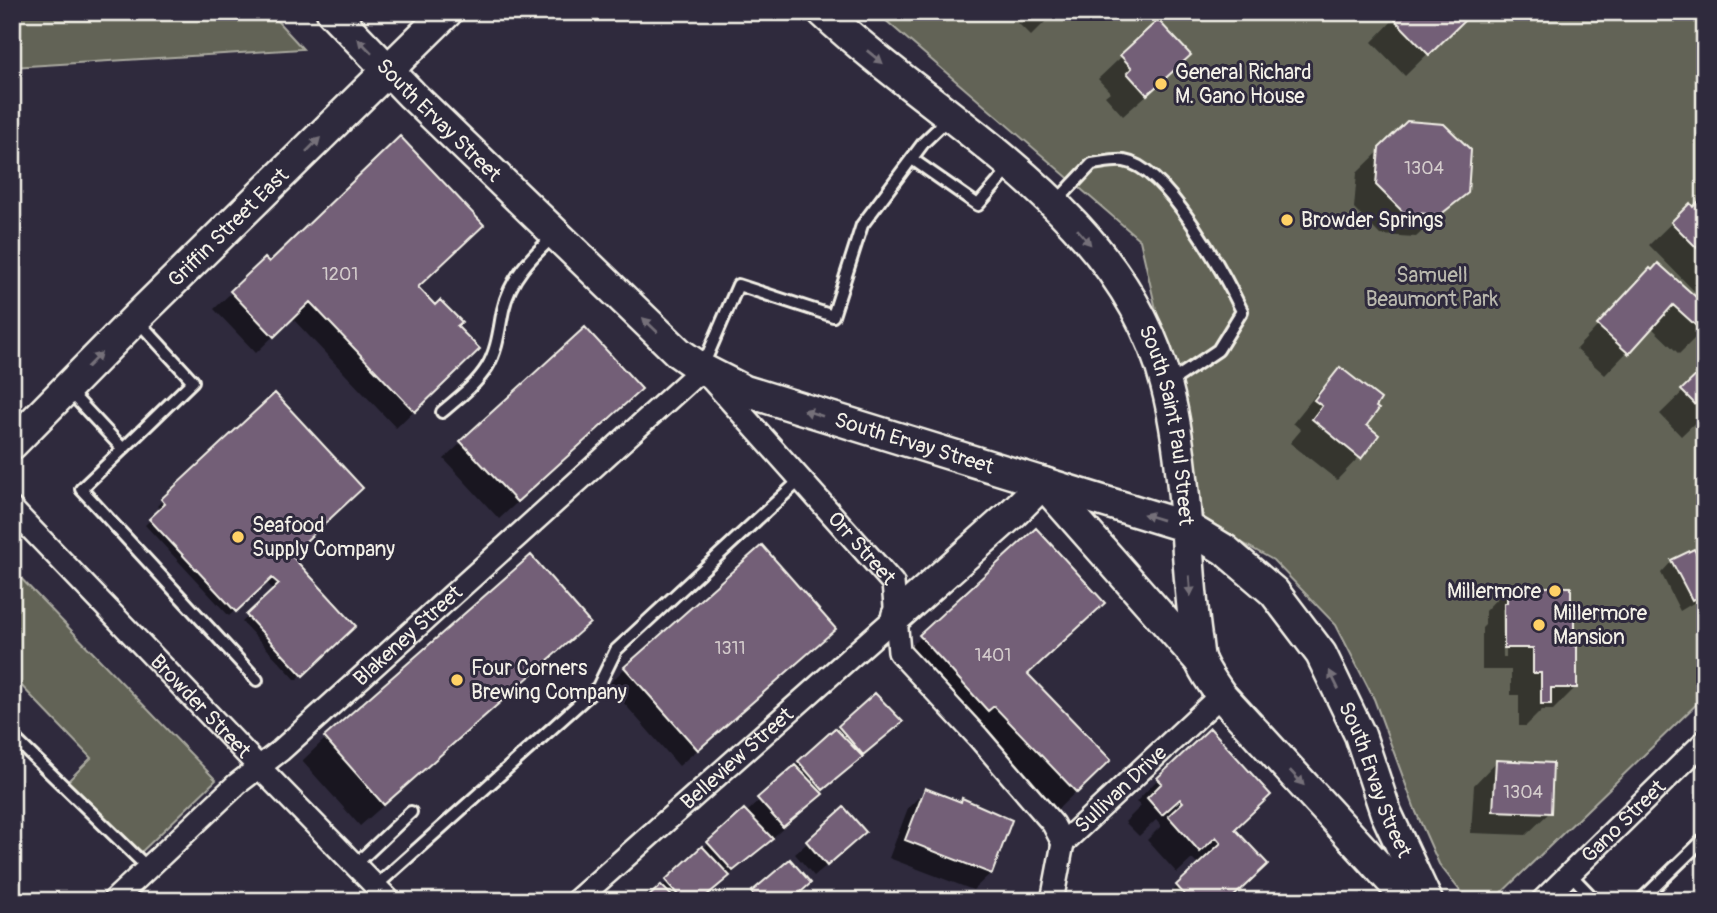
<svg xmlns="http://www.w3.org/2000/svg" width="1717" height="913" viewBox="0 0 1717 913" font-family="Pangolin,sans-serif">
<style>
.green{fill:#626457;stroke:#abaaa0;stroke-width:2}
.shadow{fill:#0007;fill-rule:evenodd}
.building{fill:#735f77;stroke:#f4f1e8;stroke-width:2}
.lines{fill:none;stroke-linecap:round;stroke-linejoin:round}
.service-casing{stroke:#f4f1e8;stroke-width:16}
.minor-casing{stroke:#f4f1e8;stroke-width:26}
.secondary-casing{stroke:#f4f1e8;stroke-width:35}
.service{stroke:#2f2a3d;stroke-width:10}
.minor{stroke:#2f2a3d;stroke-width:21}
.secondary{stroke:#2f2a3d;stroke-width:30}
.oneway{fill:#747079}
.poi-dot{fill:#ffd166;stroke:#2f2a3d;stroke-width:2.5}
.labels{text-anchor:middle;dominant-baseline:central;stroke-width:6;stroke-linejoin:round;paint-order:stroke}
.number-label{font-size:18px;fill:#d4cccc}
.poi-label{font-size:21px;fill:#f4f1e8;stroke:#2f2a3d;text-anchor:start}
.street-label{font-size:21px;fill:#f4f1e8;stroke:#2f2a3d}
.park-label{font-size:21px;fill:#bab9ae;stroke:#2f2a3d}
</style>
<rect width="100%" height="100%" fill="#2f2a3d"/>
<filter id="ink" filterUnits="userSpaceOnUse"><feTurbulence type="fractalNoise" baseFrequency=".0143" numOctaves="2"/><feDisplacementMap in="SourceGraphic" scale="14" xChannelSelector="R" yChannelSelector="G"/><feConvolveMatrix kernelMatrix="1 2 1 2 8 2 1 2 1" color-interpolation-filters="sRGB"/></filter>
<g filter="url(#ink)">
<path class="green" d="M12,12H269L303,49L12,67Z
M876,12H1705V696L1493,901H1468L1439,864L1416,812L1374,699L1336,625L1273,560L1205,522L1140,240Z
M12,569L216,780L134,859L63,786L91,758L12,676Z"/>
<path class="shadow" d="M1007,12H1055L1031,36Z
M1401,12L1463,19L1405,76L1372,42Z
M1158,22L1166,78L1123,116L1105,96L1110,92L1098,79Z
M1408,123L1466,192L1416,237L1380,235L1354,208L1357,173Z
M1705,198V290L1698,295L1649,245L1690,205L1693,209Z
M269,264L416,288L455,326L460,366L396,428L292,318L256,353L214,309L232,292Z
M1650,271L1705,328L1679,354L1651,327L1605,375L1576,349Z
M1340,369L1359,457L1337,480L1290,443L1301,430L1293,423L1318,392Z
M1705,370V413L1681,436L1660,414Z
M622,407L499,519L444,459L462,442Z
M162,501L354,626L296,680L242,622L275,591L266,582L229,616L145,525L161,510L157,506Z
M1036,530L1103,603L1027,675L1086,782L1053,814L897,659Z
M531,558L588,623L565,646L360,826L302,761L325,739Z
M1672,561L1705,573V596L1680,611L1661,573Z
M1507,588L1576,687L1553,710H1542L1526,726H1519V695H1511V670H1482V628L1485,625V611ZM1502,609H1506V657H1503Z
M816,646L679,766L608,685L625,668Z
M875,695L901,722L889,734L819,793L809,806L700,901H647L702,849L746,813L799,762Z
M1496,762L1549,813L1526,835L1471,833L1474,785Z
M1158,779L1233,830L1228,901H1162L1199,866L1192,859L1177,873L1147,840L1161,826L1156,820L1139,836L1125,822L1141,806L1136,802Z
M926,790L960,803L963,800L991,873L973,890L889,858L908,808Z
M844,810L852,844L814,876L795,854Z
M789,861L790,901H744L752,893Z"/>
<path class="building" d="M1399,12H1459L1466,19L1429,55L1393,18Z
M1158,20L1191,55L1147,95L1127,73L1132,68L1120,55Z
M1407,121L1444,124L1471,150L1468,193L1440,215L1403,212L1376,185L1379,148Z
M400,136L484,225L418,287L435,305L440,300L462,322L457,326L480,349L415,412L310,302L274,337L230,291L265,258L269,262Z
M1705,195V256L1671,222L1690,203L1693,207Z
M1658,263L1705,305V331L1703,332L1673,305L1629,354L1597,325L1650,268L1652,270Z
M585,327L642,389L517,502L460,441Z
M1340,367L1381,399L1376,407L1379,409L1367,425L1379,435L1361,459L1312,419L1322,406L1314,400Z
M1705,367V414L1681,390Z
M275,393L363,488L291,555L356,626L303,676L246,615L279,584L272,578L236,612L149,519L165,504L161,499Z
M1036,528L1105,603L1028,674L1111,760L1077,793L994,706L988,711L919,635Z
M762,545L836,629L698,750L624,667Z
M1694,549L1705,569V594L1692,600L1671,560Z
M531,555L590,623L384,805L324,737Z
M1507,587H1571V602H1574V646H1577V688H1551V704H1541V673H1533V648H1504V603H1507Z
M875,693L903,722L863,755L838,726Z
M835,728L863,757L823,790L798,761Z
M1210,728L1271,795L1235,829L1268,864L1229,901H1190L1176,885L1221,843L1216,837L1200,852L1168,816L1183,802L1180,799L1162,815L1147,798L1162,783L1157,778Z
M1496,760L1553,763L1551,813L1493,811Z
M795,765L823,794L783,827L757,798Z
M925,788L961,802L962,798L1012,820L992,874L905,840Z
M844,807L866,832L827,866L806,841Z
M744,809L773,839L733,871L707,842Z
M702,846L730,876L700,901H683L665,880Z
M790,859L811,883L791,901H758L751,892Z
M661,885L677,901H644Z"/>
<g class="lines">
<defs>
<path id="service" d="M912,159L978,205L1011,167
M1055,203L1092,164C1101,163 1114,160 1124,161C1167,167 1224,274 1242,311L1218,350L1169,383
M702,368L738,285L833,316L862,225L924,142L950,117
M68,390L123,449L193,381L137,320
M442,412C457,399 476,385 487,367C498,349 499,329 503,310C510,278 531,257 554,236
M123,449L81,489L257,680
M12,736L147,867
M355,865L411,812
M1570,874L1596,901
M376,886L598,687L616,650L801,479
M1640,901L1705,838"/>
<g id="minor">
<path id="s1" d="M12,509L259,767L390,901"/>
<path id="s2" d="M113,901L237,784L280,751L702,369L893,583L899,652L978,737L1053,824L1063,843"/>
<path id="s3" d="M576,901L897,616"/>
<path id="s4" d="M1052,901L1063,843L1221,695"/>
<path id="s5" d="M1542,901L1705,741"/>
</g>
<g id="secondary">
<path id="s6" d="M332,12L412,95L679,353L702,369L745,391L1187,527L1225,550L1274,592L1321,654L1360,735L1386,813L1427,901"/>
<path id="s7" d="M823,12C945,126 1122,211 1166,384C1180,436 1185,500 1188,553C1190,581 1192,609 1196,637C1198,646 1197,656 1201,663C1206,674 1214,685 1221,695L1410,901"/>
<path id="s8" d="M12,444L136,318L447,12"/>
<path d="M1043,483L1200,661"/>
<path d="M897,616L1014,512L1043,483"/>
</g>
</defs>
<use href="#service" class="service-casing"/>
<use href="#minor" class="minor-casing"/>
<use href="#secondary" class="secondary-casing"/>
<use href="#service" class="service"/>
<use href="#minor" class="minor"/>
<use href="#secondary" class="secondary"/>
</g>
<defs><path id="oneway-solid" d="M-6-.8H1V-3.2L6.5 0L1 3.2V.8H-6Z" transform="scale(1.75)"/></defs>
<g class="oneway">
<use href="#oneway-solid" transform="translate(365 46) rotate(-134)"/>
<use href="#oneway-solid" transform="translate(875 57) rotate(39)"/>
<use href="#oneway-solid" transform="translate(313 145) rotate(-45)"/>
<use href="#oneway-solid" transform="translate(1084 237) rotate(49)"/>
<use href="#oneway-solid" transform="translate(650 325) rotate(-136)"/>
<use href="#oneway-solid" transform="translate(94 360) rotate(-45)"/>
<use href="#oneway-solid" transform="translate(813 413) rotate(-162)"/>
<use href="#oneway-solid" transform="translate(1153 517) rotate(-163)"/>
<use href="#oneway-solid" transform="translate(1190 586) rotate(86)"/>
<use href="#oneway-solid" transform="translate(1334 680) rotate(-116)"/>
<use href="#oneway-solid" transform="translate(1297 778) rotate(47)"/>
</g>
</g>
<g class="poi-dot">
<circle cx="1161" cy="84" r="7"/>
<circle cx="1287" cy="220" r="7"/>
<circle cx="238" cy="537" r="7"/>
<circle cx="1555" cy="591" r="7"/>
<circle cx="1539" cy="625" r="7"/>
<circle cx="457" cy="680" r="7"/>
</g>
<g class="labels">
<g class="number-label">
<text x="1424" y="168">1304</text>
<text x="340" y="274">1201</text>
<text x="730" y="648">1311</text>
<text x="993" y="655">1401</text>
<text x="1523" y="792">1304</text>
</g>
<g class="poi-label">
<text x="1175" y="72">General Richard<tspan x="1175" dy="24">M. Gano House</tspan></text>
<text x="1301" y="220">Browder Springs</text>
<text x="252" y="525">Seafood<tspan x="252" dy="24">Supply Company</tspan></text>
<text x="1541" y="591" text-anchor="end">Millermore</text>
<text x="1553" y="613">Millermore<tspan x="1553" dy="24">Mansion</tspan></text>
<text x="471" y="668">Four Corners<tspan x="471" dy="24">Brewing Company</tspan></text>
</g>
<g class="street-label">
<text stroke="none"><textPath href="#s6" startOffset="152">South Ervay Street</textPath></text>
<text stroke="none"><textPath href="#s8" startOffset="306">Griffin Street East</textPath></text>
<text stroke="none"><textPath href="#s7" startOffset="556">South Saint Paul Street</textPath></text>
<text stroke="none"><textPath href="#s6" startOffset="740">South Ervay Street</textPath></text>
<text stroke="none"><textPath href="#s2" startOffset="1034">Orr Street</textPath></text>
<text stroke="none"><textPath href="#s2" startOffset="397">Blakeney Street</textPath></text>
<text stroke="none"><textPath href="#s1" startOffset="273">Browder Street</textPath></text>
<text stroke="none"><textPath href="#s3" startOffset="215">Belleview Street</textPath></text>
<text stroke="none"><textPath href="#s6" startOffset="1349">South Ervay Street</textPath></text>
<text stroke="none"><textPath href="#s4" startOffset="138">Sullivan Drive</textPath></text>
<text stroke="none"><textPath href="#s5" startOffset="114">Gano Street</textPath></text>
</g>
<g class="park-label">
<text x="1432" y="275">Samuell<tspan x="1432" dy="24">Beaumont Park</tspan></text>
</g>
</g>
<rect width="1717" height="913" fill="none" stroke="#2f2a3d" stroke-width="42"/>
<rect x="21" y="21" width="1675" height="871" fill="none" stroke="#f4f1e8" stroke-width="2.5" filter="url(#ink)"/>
</svg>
